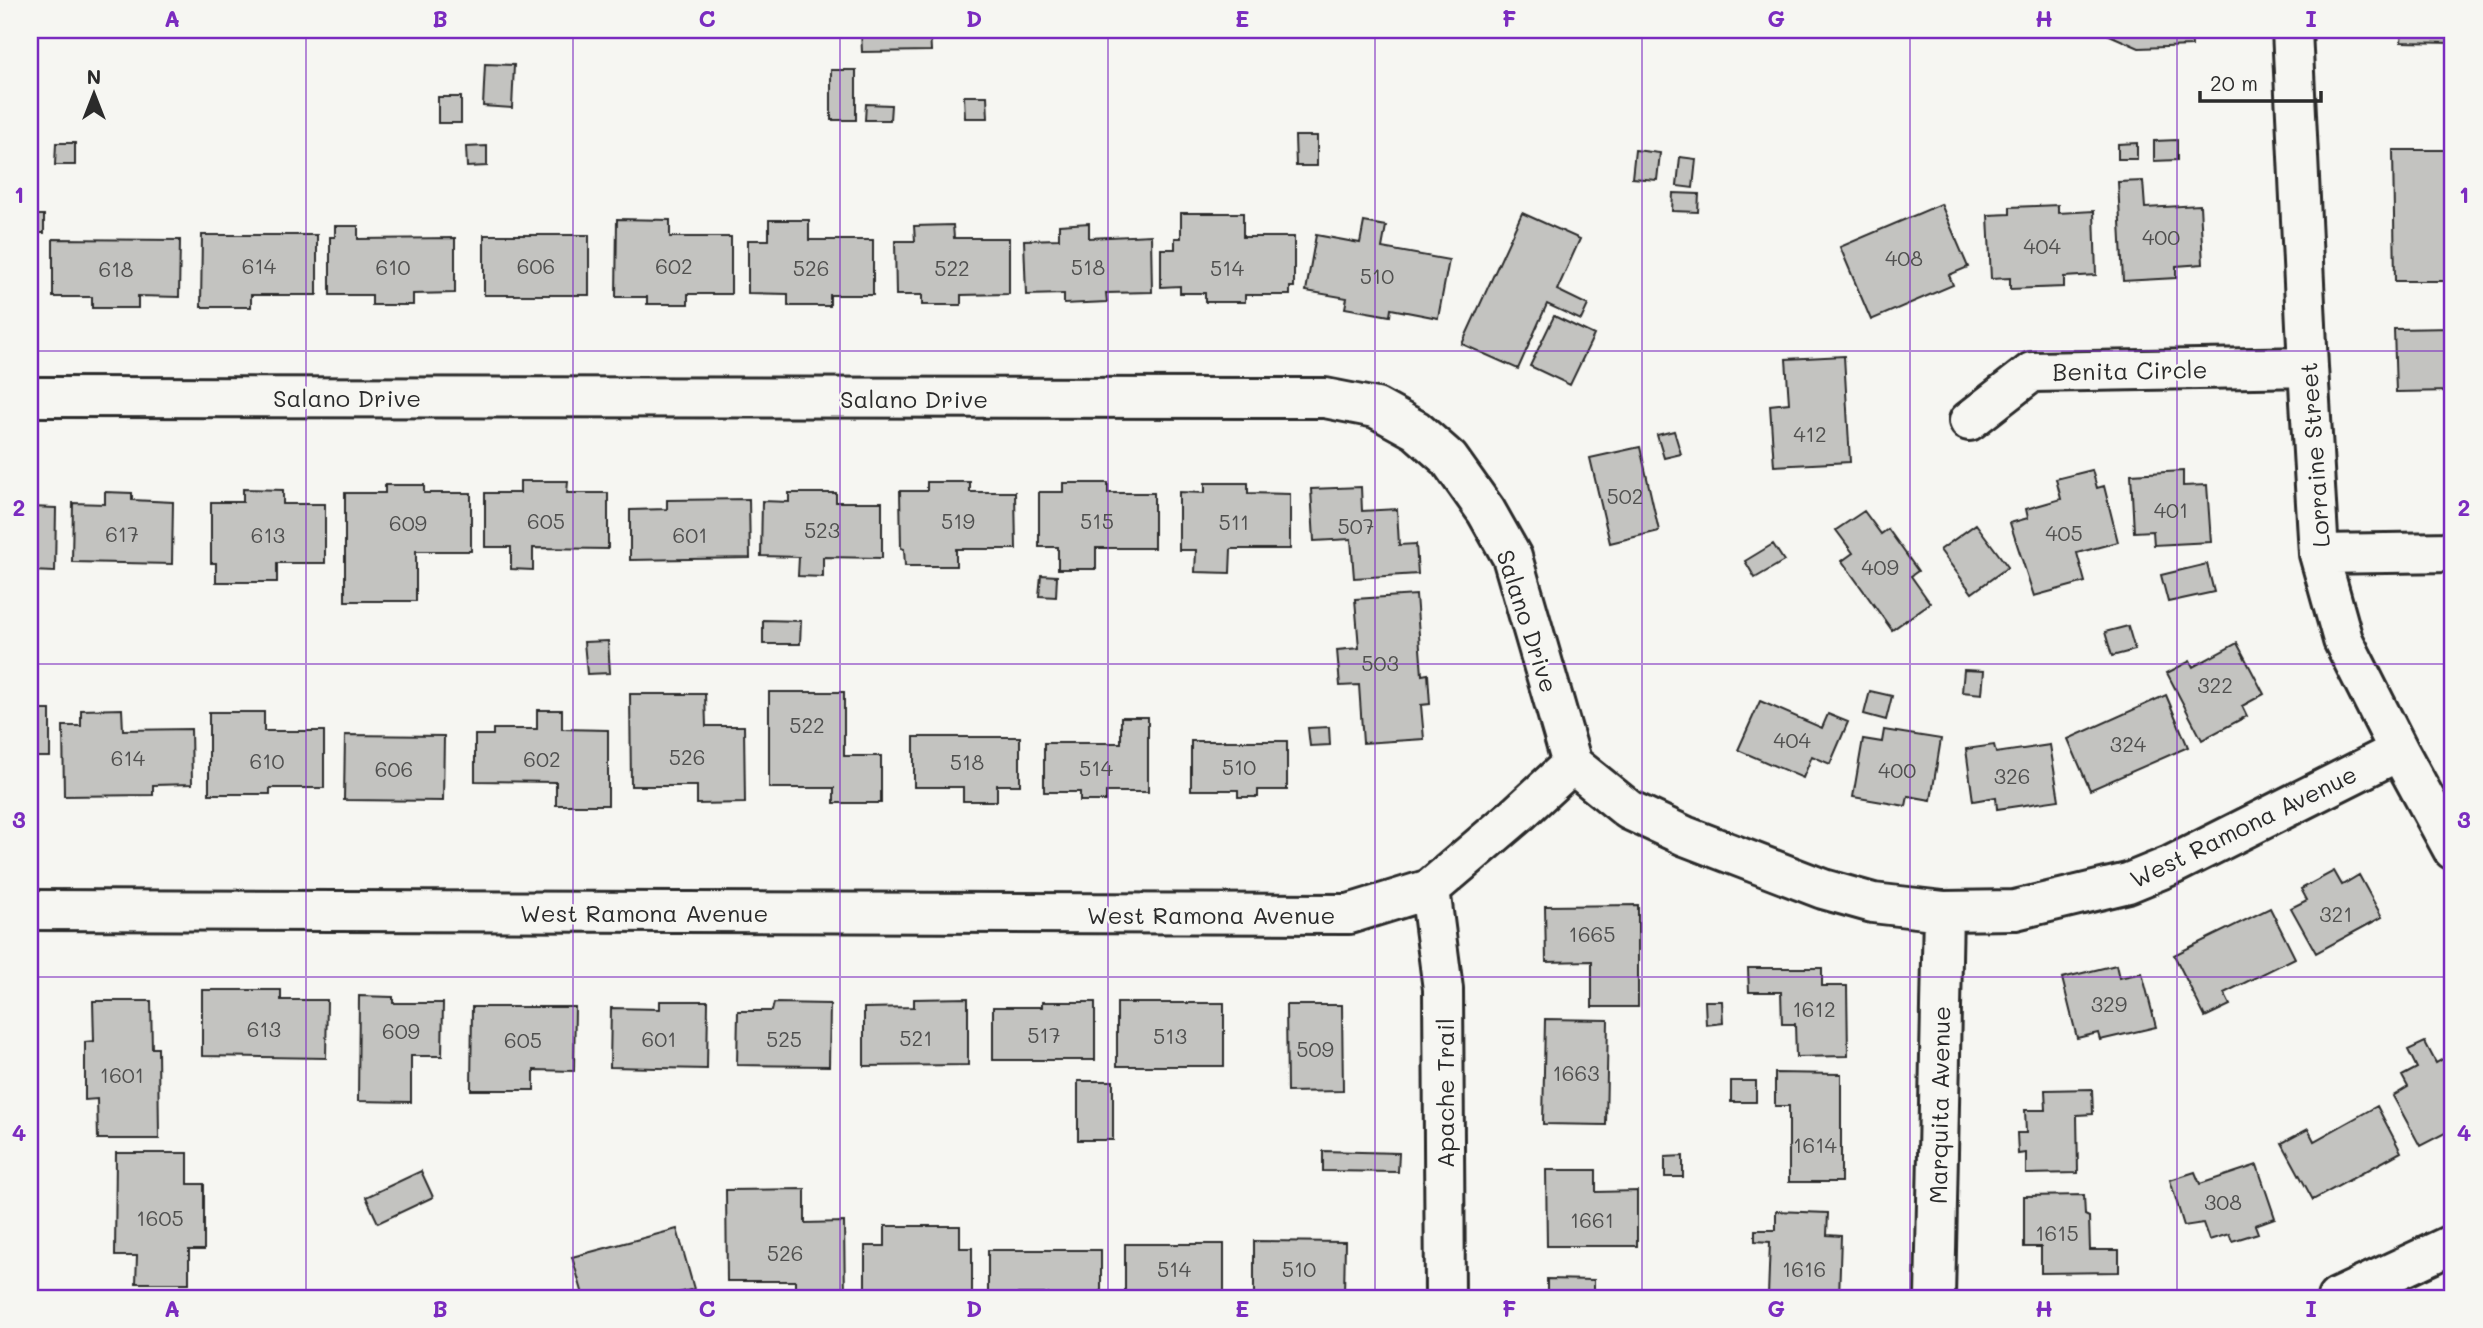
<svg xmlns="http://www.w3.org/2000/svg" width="2483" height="1328" viewBox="0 0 2483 1328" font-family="Mali,sans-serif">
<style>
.building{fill:#c3c3c0;stroke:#2b2b2b;stroke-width:2}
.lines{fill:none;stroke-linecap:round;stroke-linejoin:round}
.minor-casing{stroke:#2b2b2b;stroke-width:44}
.minor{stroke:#f6f6f2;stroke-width:38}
.grid{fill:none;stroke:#7b2cbf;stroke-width:2;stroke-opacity:0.55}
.labels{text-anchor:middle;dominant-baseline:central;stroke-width:5;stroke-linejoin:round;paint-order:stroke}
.number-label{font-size:21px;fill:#515150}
.street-label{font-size:24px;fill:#2b2b2b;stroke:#f6f6f2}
.neatline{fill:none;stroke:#7b2cbf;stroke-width:2.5}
.grid-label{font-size:23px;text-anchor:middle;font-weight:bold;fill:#7b2cbf}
</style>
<rect width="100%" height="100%" fill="#f6f6f2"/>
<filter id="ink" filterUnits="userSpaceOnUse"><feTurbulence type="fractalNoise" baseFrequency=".0143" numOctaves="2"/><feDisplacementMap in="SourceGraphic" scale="14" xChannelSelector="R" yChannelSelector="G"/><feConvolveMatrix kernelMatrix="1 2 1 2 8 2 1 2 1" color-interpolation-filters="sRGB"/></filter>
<g filter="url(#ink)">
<path class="building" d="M861,30H930L931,51L862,52Z
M2098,30H2191L2192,46L2139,48Z
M2402,30H2453V43L2401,42Z
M485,64L514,65L512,108L483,106Z
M831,70H856V120H831Z
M964,96H987L988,118H965Z
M438,97H461V123H438Z
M866,104L891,105L890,120H865Z
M1295,136H1317V166H1296Z
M2177,140V160L2154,161V141Z
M56,143H75V165H55Z
M2137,143V159H2118V144Z
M487,146V166L467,167L466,147Z
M1635,150L1660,153L1657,180L1632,178Z
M2393,150H2453V281H2395Z
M1680,157L1696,159L1693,188L1677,186Z
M2143,181L2145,208L2200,205L2203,264L2176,266V278L2123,281L2118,182Z
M1673,193L1699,194L1698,212L1672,211Z
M1941,204L1968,267L1949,275L1953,285L1871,320L1840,247Z
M2058,205V213L2094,211L2096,275L2064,277V287L2010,289V278L1991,279L1988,215L2010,214V207Z
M1181,213H1243V237H1294V287H1290V295H1245V302H1205V293H1180V286L1161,287V249H1175V238H1181Z
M1522,213L1580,239L1557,290L1588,305L1581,320L1547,304L1518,369L1462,344Z
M30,215H44V233H30Z
M617,219L670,220V237H731V294H688V304H647V297H616Z
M769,220H809V240H873V295H830V306H788V294L748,293V240H769Z
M1364,222L1386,226L1382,248L1449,260L1438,318L1391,309L1390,316L1345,308L1347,298L1306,291L1316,235L1360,243Z
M1089,223V238L1151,235L1152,292L1106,293L1107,302L1064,304V294L1026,295L1024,240L1059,239V225Z
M953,225L954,238H1009V294L961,295V305H922V295H896L895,241H915L914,226Z
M335,226H358V239L455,238V293L413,294V305H372V295H330V237H335Z
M202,235H317V295H251V307H201Z
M484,235H589V295H484Z
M53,239L180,240L179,297L138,296V308H92V297H53Z
M1554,316L1594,335L1570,385L1530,366Z
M2453,328V391L2396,392L2394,329Z
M1844,356L1850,462L1774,466L1770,405L1789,403L1786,359Z
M1674,431L1681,454L1664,458L1657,435Z
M1640,447L1659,531L1610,543L1590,458Z
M2092,470L2097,488L2104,486L2118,542L2077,553L2085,582L2034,596L2010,523L2028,518L2026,509L2061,499L2056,479Z
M2183,471V486L2207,485L2211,542L2154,545L2153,531L2134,532L2131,474Z
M520,481H568L567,493H608V549L533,548V570L511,569V547H485V493H520Z
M927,482H970V492H1015L1016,549H956V566H905L904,549L901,548L900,491H927Z
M1063,483H1108V493H1154V548H1096V569H1058V547H1039V492H1063Z
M1205,483H1248V493L1290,494V549H1231L1230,573L1195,572L1196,550H1179V492L1205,493Z
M385,485H424V493H471V551H416V601H345V493H385Z
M1361,487L1362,511L1397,509L1399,545L1416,544L1418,574L1354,578L1351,539L1314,541L1311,489Z
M243,489L283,490V504H325V563H277V582H216V563H211V502H243Z
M105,492L132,493V500L173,502L172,564L72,562L73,503L105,504Z
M789,493H836V502H882V558L823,557V577L798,576L799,557L761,556L762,501L789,502Z
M749,499L750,558L630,560V510L667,509V500Z
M30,507L56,508L55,572L30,571Z
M1864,511L1881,534L1888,529L1918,571L1911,576L1930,603L1892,630L1842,561L1853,553L1836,530Z
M1976,524L2008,567L1972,593L1940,550Z
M1773,544L1784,561L1755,578L1745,561Z
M2207,564L2214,592L2168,602L2161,575Z
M1041,575L1057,576L1056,597L1039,596Z
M1416,595L1422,675L1428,674L1430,704L1421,705L1424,739L1363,743L1359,685L1340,686L1337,650L1359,648L1355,599Z
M763,620L801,621L800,644H763Z
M2128,626L2135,650L2112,656L2105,632Z
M608,641L610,673L587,674L584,642Z
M2237,643L2264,694L2242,706L2247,716L2202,740L2167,673L2190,661L2193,667Z
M1964,670L1984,671L1982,694L1962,692Z
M1870,691L1892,696L1886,720L1864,714Z
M769,692H844V756H881V803H834V788H769Z
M630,694H705L706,726H744L745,803L697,804V786H631Z
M2166,695L2188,747L2090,790L2068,739Z
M1760,701L1822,728L1828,714L1848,722L1830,764L1812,756L1803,778L1738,750Z
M122,709L123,730L191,729L192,784L153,785V795L64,796L63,726H81V710Z
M30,710H50V757H30Z
M537,710H562V729L608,730V805H556V782L475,781V735H493V729H537Z
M209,712H264V731H324V788H270V794H209Z
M1121,717H1148V792H1106V801H1080V792H1044V743H1121Z
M1329,727L1330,745L1310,746L1308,728Z
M1884,730L1941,739L1931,800L1908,796L1906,806L1853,797L1863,739L1882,742Z
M345,735L444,736L443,801L344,800Z
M914,737H1020V785H997V801H963V787H914Z
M1191,741H1287V790H1258V797H1238V790H1191Z
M1994,745L1996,753L2050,745L2059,800L1997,809L1996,797L1973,801L1966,749Z
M2334,871L2342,885L2359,875L2382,917L2316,953L2291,908L2307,900L2301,889Z
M1638,905V1007H1592V961L1546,962L1545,906Z
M2270,908L2295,958L2224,993L2230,1005L2205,1017L2174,955Z
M2116,965L2119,978L2142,973L2156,1027L2100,1040L2098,1033L2077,1038L2062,978Z
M1748,968H1822V986H1847L1848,1056L1796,1057L1795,1024H1782L1781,992H1749Z
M202,990H281V1000H327L326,1058L202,1056Z
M359,996L393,997V1003H443L442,1056H411V1102L358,1101Z
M968,998V1065L864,1066V1008L914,1007V999Z
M93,1001H151L152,1048H158L159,1139H98L97,1099L85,1100V1042L94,1041Z
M660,1001H708L707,1069L610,1067L611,1008L660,1009Z
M1705,1001H1722L1723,1023L1706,1025Z
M1042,1002H1095V1060H993V1007H1042Z
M774,1003L830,1004L829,1066L737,1065L738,1011H772Z
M1117,1003H1224V1066H1117Z
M1286,1005H1342L1343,1091L1287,1092Z
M472,1007H575L574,1071L534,1070V1090H471Z
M1545,1019L1608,1020L1606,1125L1543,1124Z
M2425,1042L2436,1063L2453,1053V1129L2420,1146L2393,1096L2408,1087L2402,1076L2417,1068L2408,1050Z
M1775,1073L1841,1074V1182H1789V1106H1775Z
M1078,1081H1113V1140H1078Z
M1731,1081H1756V1102H1731Z
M2092,1089L2093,1114L2077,1115L2078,1173L2026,1174V1153L2018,1154L2017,1133H2026L2025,1110H2046L2045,1090Z
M2377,1106L2401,1152L2313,1200L2282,1143L2308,1129L2314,1141Z
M1323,1151L1399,1153L1398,1172L1323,1171Z
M116,1153H188V1184H204V1250H189V1283H136L137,1256H115Z
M1683,1156V1177H1665V1157Z
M2257,1165L2275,1218L2255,1225L2258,1233L2232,1241L2229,1234L2209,1240L2203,1223L2184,1226L2170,1180L2195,1172L2200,1184Z
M1546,1170H1596V1192L1637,1191V1246H1547Z
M421,1171L433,1197L378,1223L366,1197Z
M805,1189V1223L844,1222L845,1298H795V1281H727L726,1190Z
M2084,1195L2085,1215L2089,1217L2090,1250H2119V1272L2041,1273V1247H2024V1196Z
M1776,1211L1828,1213L1827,1235L1841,1236L1839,1298L1768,1295L1770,1242L1755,1241V1230H1776Z
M885,1226H960V1248H972V1296H865V1246H885Z
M677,1229L694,1289L659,1298H584L572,1257Z
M1254,1241L1345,1242L1344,1295L1254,1294Z
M1125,1244H1224V1298H1175L1174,1293H1125Z
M988,1250H1101V1298H1047L1048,1294H988Z
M1547,1279L1594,1280V1298H1547Z"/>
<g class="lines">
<defs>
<path id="minor" d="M2292,30L2308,367L2319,554L2343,640L2399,751L2453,850
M30,397L1325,398L1376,408L1416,430L1449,459L1486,511L1512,557L1572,764
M1969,421L2032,372L2308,367
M2319,554L2453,552
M1572,764L1629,810L1685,836L1823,889L1873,903L1943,911L2015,910L2128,883L2172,865L2399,751
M1430,889L1443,989L1445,1298
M30,910L1349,914L1430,889L1519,813L1572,764
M1935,1298L1943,911
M2337,1298L2453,1244"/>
</defs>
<use href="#minor" class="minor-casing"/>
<use href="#minor" class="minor"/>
</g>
</g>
<path class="grid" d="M306,30V1298M573,30V1298M840,30V1298M1108,30V1298M1375,30V1298M1642,30V1298M1910,30V1298M2177,30V1298M30,351H2453M30,664H2453M30,977H2453"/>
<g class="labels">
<g class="number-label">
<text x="2161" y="236">400</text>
<text x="2042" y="245">404</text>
<text x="1904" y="257">408</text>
<text x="259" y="265">614</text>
<text x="536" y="265">606</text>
<text x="674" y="265">602</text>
<text x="393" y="266">610</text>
<text x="1088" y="266">518</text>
<text x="811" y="267">526</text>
<text x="952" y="267">522</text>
<text x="1227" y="267">514</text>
<text x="116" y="268">618</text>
<text x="1377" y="275">510</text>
<text x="1810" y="433">412</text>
<text x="1625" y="495">502</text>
<text x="2171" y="509">401</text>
<text x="546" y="520">605</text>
<text x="958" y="520">519</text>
<text x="1097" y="520">515</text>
<text x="1234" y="521">511</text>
<text x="408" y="522">609</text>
<text x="1356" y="525">507</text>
<text x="822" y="529">523</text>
<text x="2064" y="532">405</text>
<text x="122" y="533">617</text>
<text x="268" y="534">613</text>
<text x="690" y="534">601</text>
<text x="1880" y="566">409</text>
<text x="1380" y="662">503</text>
<text x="2215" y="684">322</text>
<text x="807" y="724">522</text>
<text x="1792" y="739">404</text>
<text x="2128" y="743">324</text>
<text x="687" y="756">526</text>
<text x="128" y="757">614</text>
<text x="542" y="758">602</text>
<text x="267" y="760">610</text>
<text x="967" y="761">518</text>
<text x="1239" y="766">510</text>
<text x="1096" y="767">514</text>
<text x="394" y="768">606</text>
<text x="1897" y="769">400</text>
<text x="2012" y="775">326</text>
<text x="2336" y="913">321</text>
<text x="1592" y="933">1665</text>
<text x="2109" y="1003">329</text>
<text x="1814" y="1008">1612</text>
<text x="264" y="1028">613</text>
<text x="401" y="1030">609</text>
<text x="1044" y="1034">517</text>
<text x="1170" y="1035">513</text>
<text x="916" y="1037">521</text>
<text x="659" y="1038">601</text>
<text x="784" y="1038">525</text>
<text x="523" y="1039">605</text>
<text x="1315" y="1048">509</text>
<text x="1576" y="1072">1663</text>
<text x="122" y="1074">1601</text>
<text x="1815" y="1144">1614</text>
<text x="2223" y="1201">308</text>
<text x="160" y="1217">1605</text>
<text x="1592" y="1219">1661</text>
<text x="2057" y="1232">1615</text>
<text x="785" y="1252">526</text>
<text x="1174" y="1268">514</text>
<text x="1299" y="1268">510</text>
<text x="1804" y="1268">1616</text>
</g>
<g class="street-label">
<text transform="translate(2130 370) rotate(-1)">Benita Circle</text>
<text x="347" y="397">Salano Drive</text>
<text x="914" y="398">Salano Drive</text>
<text transform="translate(2314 455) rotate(-94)">Lorraine Street</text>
<text transform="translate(1528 621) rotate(72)">Salano Drive</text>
<text transform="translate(2243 826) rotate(-26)">West Ramona Avenue</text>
<text x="644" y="912">West Ramona Avenue</text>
<text x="1211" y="914">West Ramona Avenue</text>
<text transform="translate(1444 1093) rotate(-90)">Apache Trail</text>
<text transform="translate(1939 1105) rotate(-89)">Marquita Avenue</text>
</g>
</g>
<rect width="2483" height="1328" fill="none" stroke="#f6f6f2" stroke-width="77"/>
<g transform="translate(94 94)" stroke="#f6f6f2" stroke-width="5" paint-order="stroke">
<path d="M0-5L12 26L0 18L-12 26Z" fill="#2b2b2b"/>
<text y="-10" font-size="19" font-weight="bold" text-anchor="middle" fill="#2b2b2b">N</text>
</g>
<path d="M2200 91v10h121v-10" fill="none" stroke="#2b2b2b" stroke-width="3.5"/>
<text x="2210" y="91" font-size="21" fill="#2b2b2b" stroke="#f6f6f2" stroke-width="5" paint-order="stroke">20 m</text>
<rect x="38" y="38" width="2406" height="1252" class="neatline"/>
<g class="grid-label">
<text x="172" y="27">A</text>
<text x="440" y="27">B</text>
<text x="707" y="27">C</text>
<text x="974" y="27">D</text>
<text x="1242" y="27">E</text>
<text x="1509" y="27">F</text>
<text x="1776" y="27">G</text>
<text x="2044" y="27">H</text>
<text x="2311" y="27">I</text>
<text x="19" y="203">1</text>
<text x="2464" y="203">1</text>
<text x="19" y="516">2</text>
<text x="2464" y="516">2</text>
<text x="19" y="828">3</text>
<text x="2464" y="828">3</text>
<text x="19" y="1141">4</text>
<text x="2464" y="1141">4</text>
<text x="172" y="1317">A</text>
<text x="440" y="1317">B</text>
<text x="707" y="1317">C</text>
<text x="974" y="1317">D</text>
<text x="1242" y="1317">E</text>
<text x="1509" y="1317">F</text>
<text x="1776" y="1317">G</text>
<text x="2044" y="1317">H</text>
<text x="2311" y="1317">I</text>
</g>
</svg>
